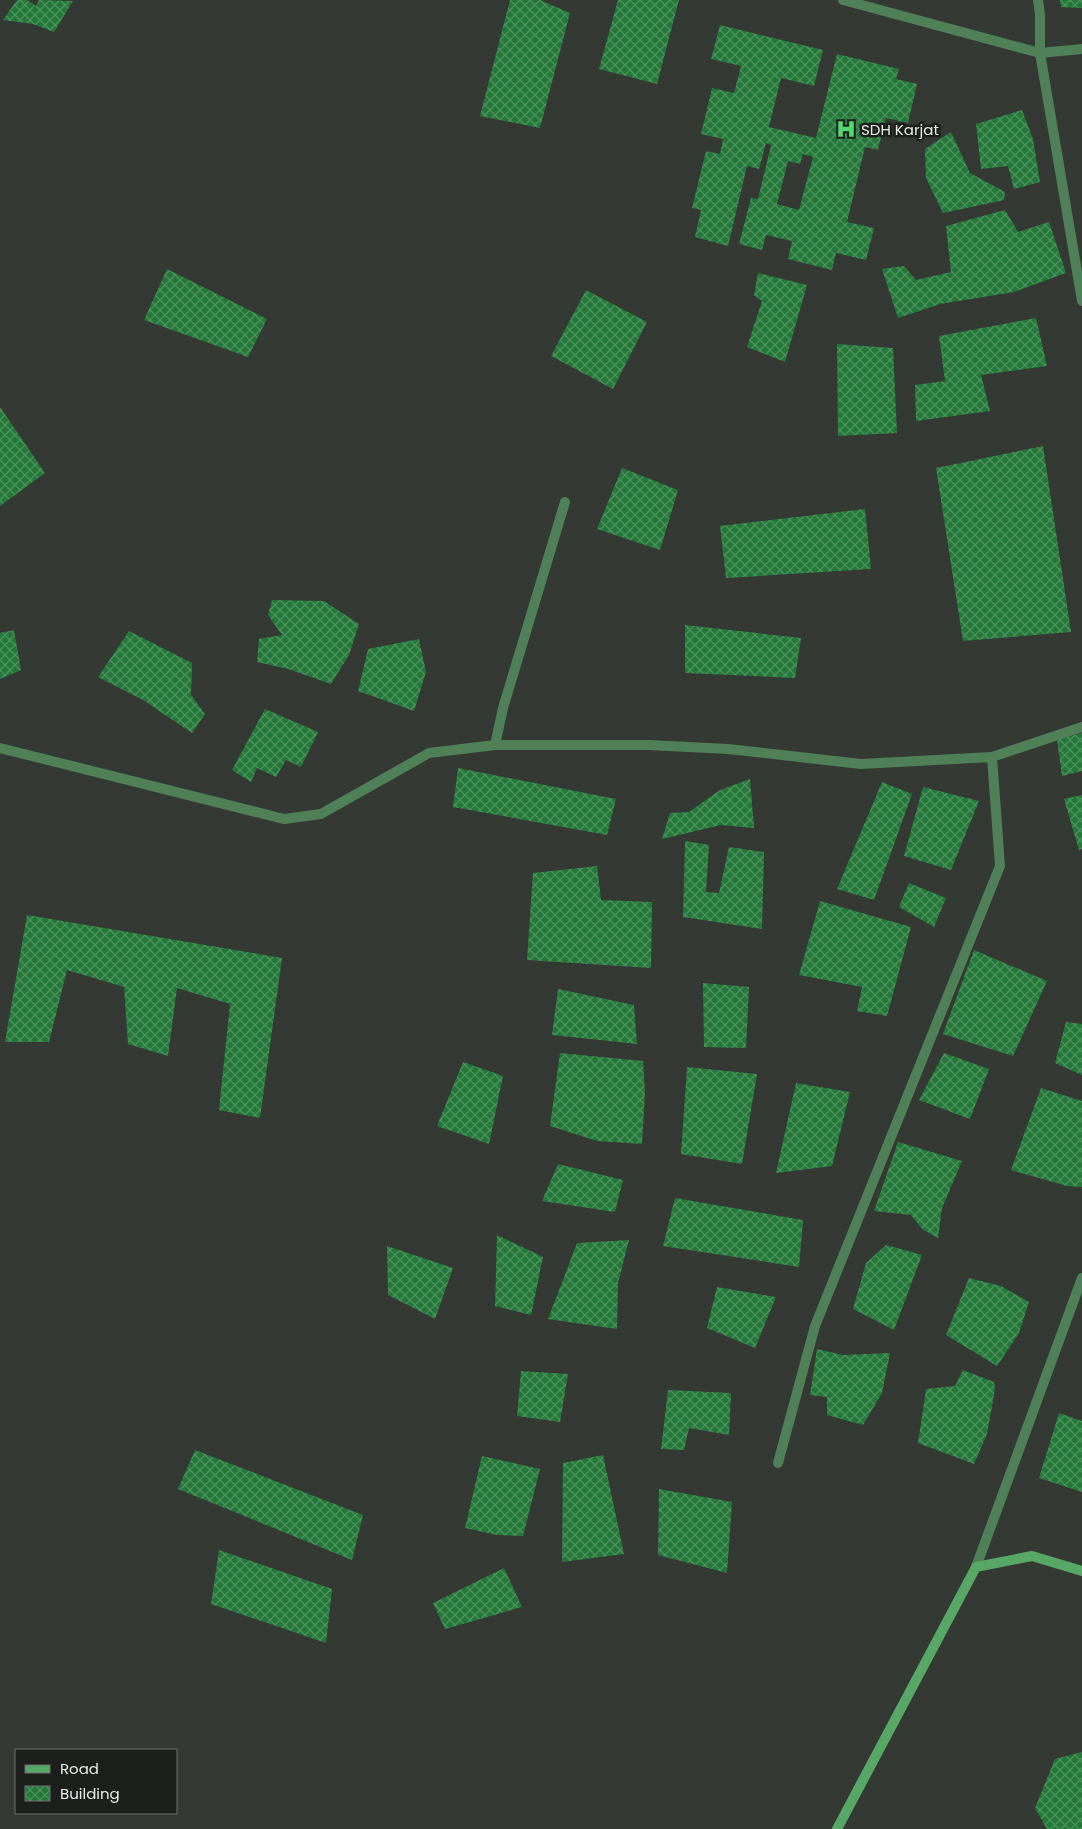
<svg xmlns="http://www.w3.org/2000/svg" width="1082" height="1829" viewBox="0 0 1082 1829" font-family="Poppins,sans-serif">
<style>
.building{fill:url(#building-cross-hatch);fill-rule:evenodd}
.lines{fill:none;stroke-linecap:round;stroke-linejoin:round}
.street{stroke:#4f8057;stroke-width:10}
.secondary{stroke:#57a866;stroke-width:10}
.labels{text-anchor:middle;dominant-baseline:central;stroke-width:5;stroke-linejoin:round;paint-order:stroke}
.poi-label{font-size:15px;fill:#e9ece9;stroke:#1d1f1d;text-anchor:start}
</style>
<defs>
<pattern id="building-cross-hatch" width="8" height="8" patternUnits="userSpaceOnUse" patternTransform="scale(1.25)"><rect width="8" height="8" fill="#247839"/><path d="M0 0l8 8M0 8l8-8" fill="none" stroke="#4e925f"/></pattern>
</defs>
<rect width="100%" height="100%" fill="#343934"/>
<path class="building" d="M17,0H27L36,6L39,0L73,1L54,32L33,24L3,20Z
M510,0H540L570,13L540,128L480,116Z
M618,0H679L657,84L599,69Z
M1060,0H1082V8L1061,7Z
M720,25L823,50L814,86L781,78L769,127L816,138L837,54L899,69L896,79L917,84L908,123L886,118L878,150L865,147L847,222L874,228L866,260L836,253L832,270L788,259L792,241L766,235L762,250L739,244L751,198L758,199L771,145L766,143L759,169L747,166L728,246L695,237L701,210L692,208L706,151L720,154L723,139L701,134L712,88L734,93L741,66L711,59ZM803,154L813,157L799,210L777,204L788,161L800,164Z
M1022,110L1033,139L1040,182L1014,189L1008,166L981,169L976,124Z
M951,132L970,173L1005,192L1004,200L943,213L926,178L925,149Z
M1005,210L1018,232L1049,222L1066,273L1014,292L940,304L898,318L882,269L904,266L916,280L951,272L946,226Z
M167,269L267,319L248,357L144,320Z
M758,273L807,285L785,362L747,347L762,301L754,295Z
M586,290L647,322L613,389L551,356Z
M1036,318L1047,366L981,375L990,411L916,421L915,385L945,381L939,336Z
M837,344L893,348L897,433L838,436Z
M0,407L45,473L0,506Z
M1043,446L1071,632L963,641L936,468Z
M622,468L678,490L660,550L597,529Z
M865,509L871,569L726,578L720,526Z
M272,600L324,601L359,624L349,655L331,684L288,669L257,662L259,639L282,635L268,615Z
M685,625L801,638L795,678L685,673Z
M14,630L21,670L0,679V633Z
M129,631L192,663L191,695L205,714L192,733L143,700L98,677Z
M419,639L426,672L414,711L358,691L368,649Z
M265,709L318,732L301,767L286,760L276,777L257,768L251,782L232,770Z
M1082,733V771L1062,776L1057,740Z
M458,768L616,799L607,835L453,807Z
M750,779L754,828L721,825L662,839L670,813L689,812L720,790Z
M882,782L912,794L874,900L837,889Z
M923,787L979,801L951,870L904,856Z
M1082,795V849L1079,850L1064,799Z
M685,841L709,845L706,892L719,893L729,847L764,852L762,929L683,917Z
M597,866L601,900L652,902L651,968L527,960L533,873Z
M909,883L946,898L934,927L899,907Z
M820,901L911,927L887,1016L857,1011L862,987L799,975Z
M27,915L282,958L260,1118L219,1110L230,1004L177,988L168,1056L128,1044L124,987L67,970L49,1042H5Z
M974,950L1047,981L1013,1056L943,1034Z
M703,983L749,987L746,1048L704,1047Z
M558,989L634,1005L637,1044L552,1035Z
M1066,1022L1082,1024V1075L1055,1063Z
M560,1053L643,1061L645,1092L642,1144L597,1141L550,1126Z
M944,1053L989,1069L970,1119L919,1100Z
M463,1062L503,1076L489,1144L437,1126Z
M687,1067L757,1074L742,1164L681,1154Z
M796,1083L850,1092L832,1166L776,1173Z
M1041,1088L1082,1101V1187L1067,1186L1011,1170Z
M898,1142L962,1161L942,1208L938,1238L922,1229L911,1215L874,1211Z
M558,1164L623,1180L615,1212L542,1201Z
M675,1198L803,1220L799,1267L663,1246Z
M497,1235L543,1257L531,1315L495,1306Z
M629,1240L618,1283L617,1329L548,1319L577,1243Z
M886,1245L922,1255L894,1330L853,1309L866,1263Z
M387,1246L453,1268L435,1319L388,1295Z
M969,1278L1001,1286L1029,1302L1019,1333L997,1366L946,1335Z
M717,1287L776,1297L755,1348L707,1328Z
M817,1349L843,1355L890,1353L882,1393L863,1425L827,1415V1397L810,1395Z
M963,1370L994,1382L995,1389L987,1434L974,1464L918,1443L926,1389L955,1386Z
M521,1371L568,1374L560,1422L517,1416Z
M668,1390L731,1393L729,1435L689,1428L684,1450L661,1449Z
M1059,1413L1082,1421V1492L1039,1478Z
M195,1450L363,1515L352,1560L178,1489Z
M603,1455L624,1554L562,1562L563,1463Z
M482,1456L540,1469L523,1536L497,1535L465,1528Z
M659,1489L732,1502L727,1573L658,1555Z
M219,1550L332,1589L326,1643L211,1604Z
M504,1568L522,1607L445,1629L433,1603Z
M1082,1752V1829H1047L1035,1808L1055,1759Z"/>
<g class="lines">
<path class="street" d="M843,0L1040,53L1082,49
M1038,0L1040,15V53L1082,301
M495,745L503,708L565,502
M0,748L284,819L321,814L429,753L495,745H649L728,749L861,764L992,757L1082,727
M778,1463L815,1326L1000,866L992,757
M976,1567L1082,1278"/>
<path class="secondary" d="M837,1829L976,1567L1032,1556L1082,1571"/>
</g>
<defs>
<symbol id="hospital-bare" viewBox="-9 -9 18 18"><path d="M-5-5h3v3.5h4V-5h3V5h-3V1.5h-4V5h-3Z" fill="#54d672" stroke="#1d1f1d" stroke-width="2.5" paint-order="stroke"/></symbol>
</defs>
<g fill-rule="evenodd">
<use href="#hospital-bare" x="832" y="115" width="28" height="28"/>
</g>
<g class="labels">
<g class="poi-label">
<text x="861" y="129">SDH Karjat</text>
</g>
</g>
<rect x="15" y="1749" width="162" height="65" fill="#1d1f1d" stroke="#6f716f"/>
<rect x="25" y="1765" width="25" height="8" fill="#57a866" stroke="#6f716f"/>
<text x="60" y="1774" font-size="15" fill="#e9ece9">Road</text>
<rect x="25" y="1786" width="25" height="15" fill="url(#building-cross-hatch)" stroke="#6f716f"/>
<text x="60" y="1799" font-size="15" fill="#e9ece9">Building</text>
</svg>
